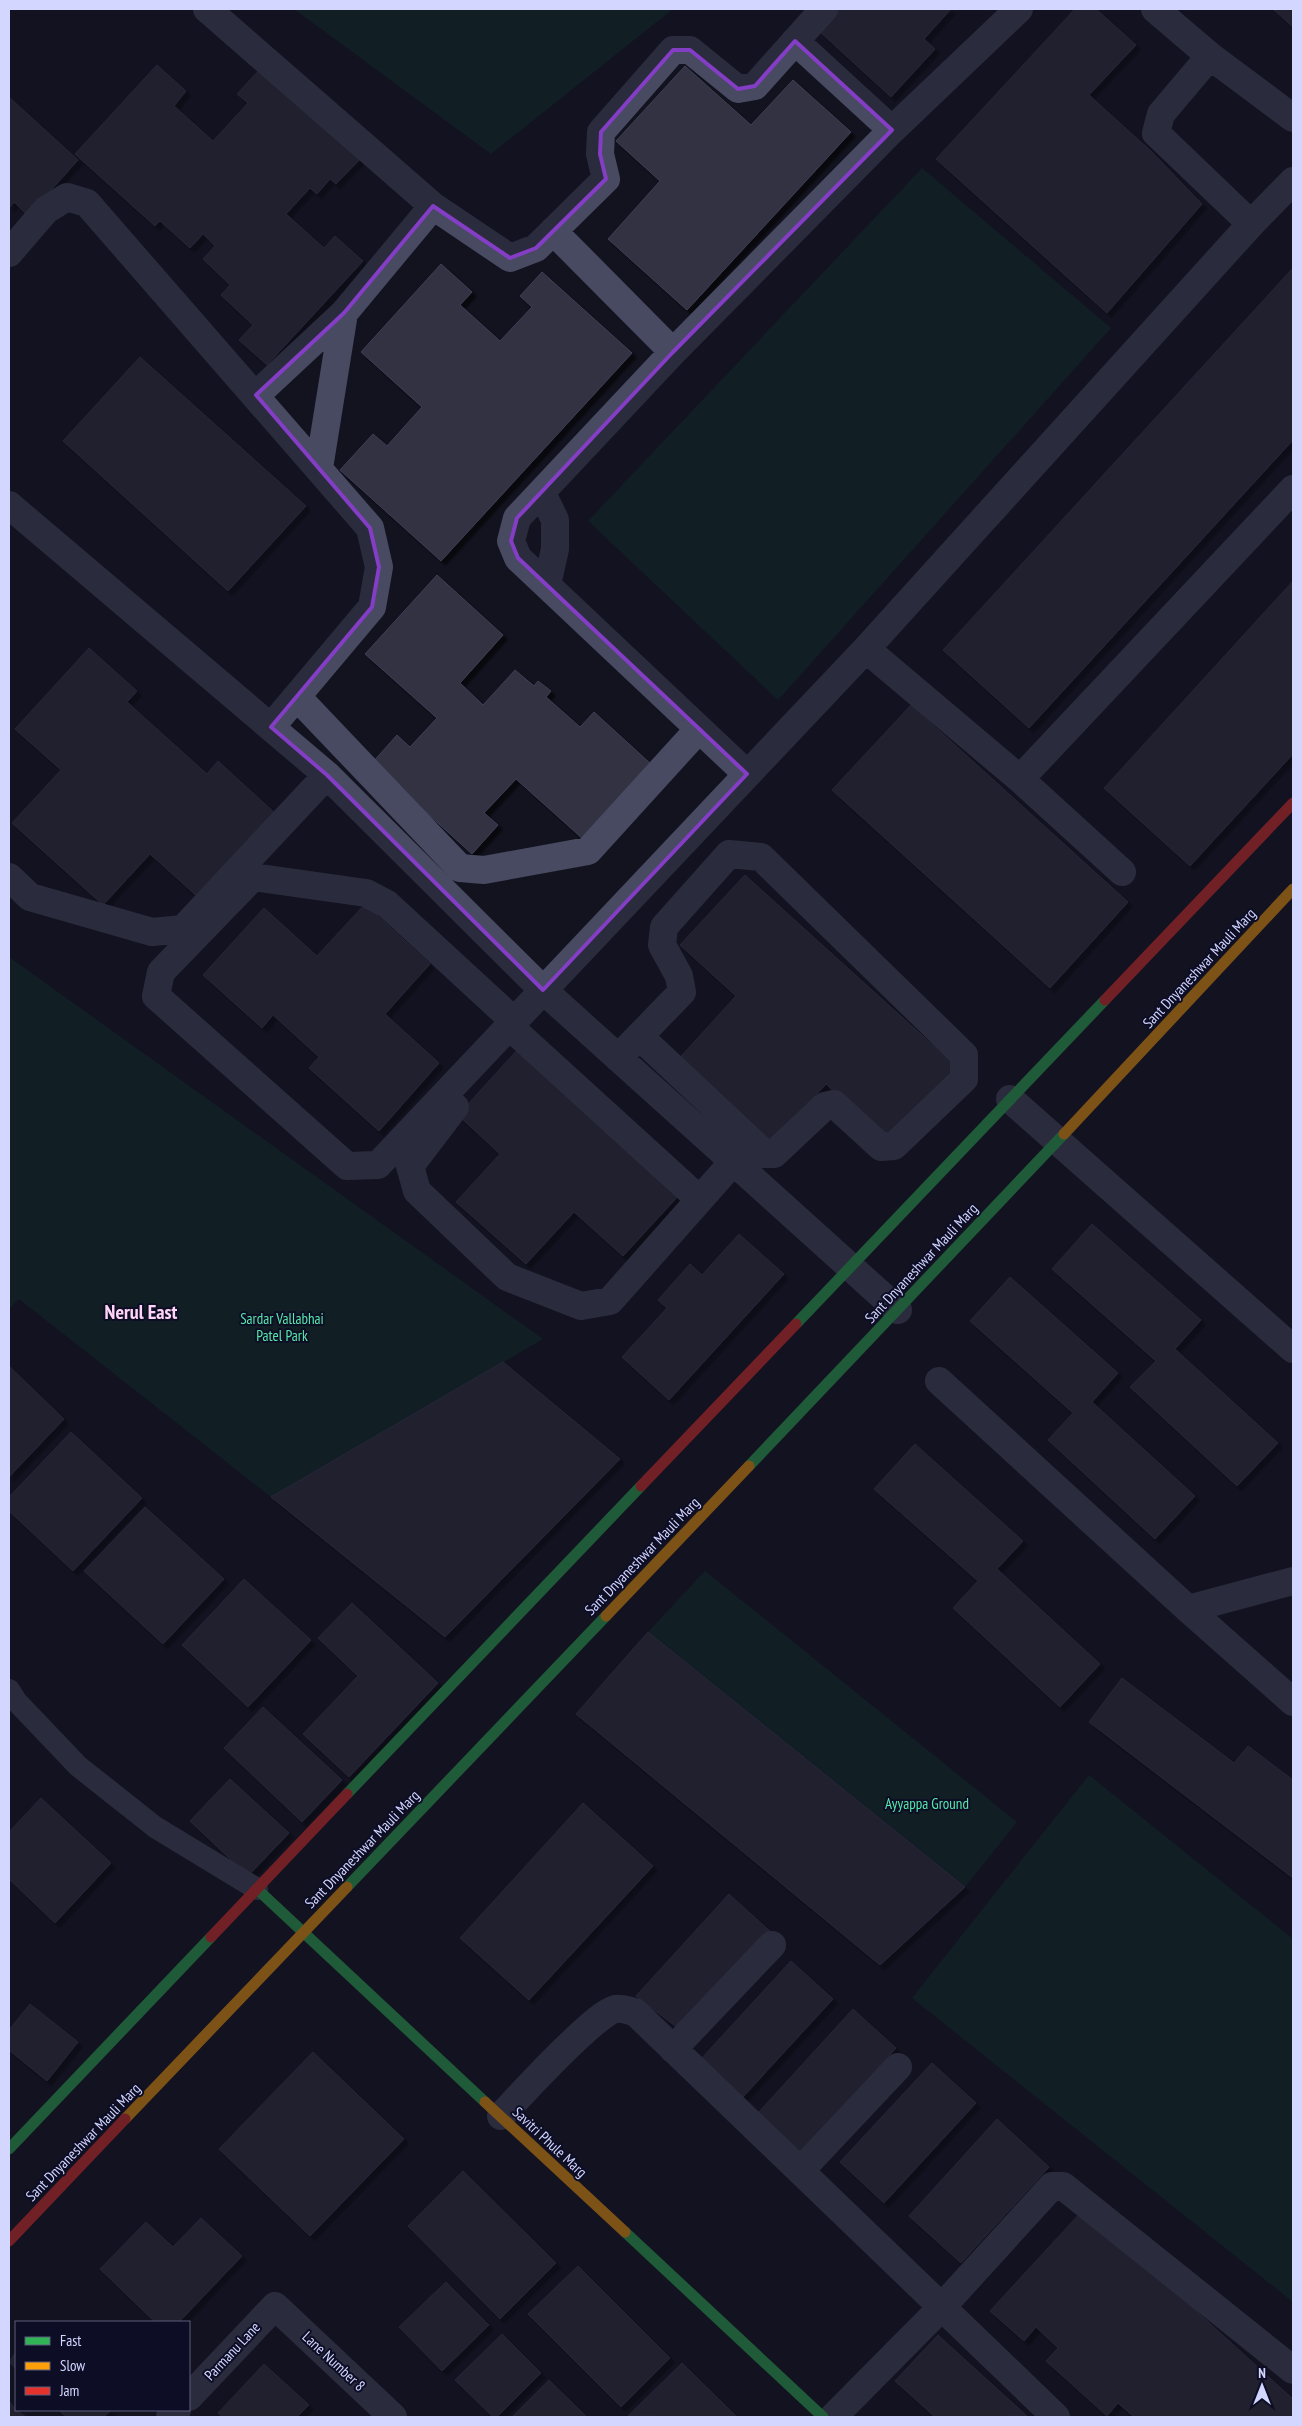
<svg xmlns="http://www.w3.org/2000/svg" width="1302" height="2426" viewBox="0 0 1302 2426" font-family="'PT Sans Narrow',sans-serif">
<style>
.green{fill:#102d29}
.building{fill:#313143;stroke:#3e3e55;filter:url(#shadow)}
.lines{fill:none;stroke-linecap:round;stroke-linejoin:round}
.lane{stroke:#474a61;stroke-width:22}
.street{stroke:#474a61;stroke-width:28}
.fast{stroke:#30b455;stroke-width:11}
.slow{stroke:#ff9f0a;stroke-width:11}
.jam{stroke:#e5322d;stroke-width:11}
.marked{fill:none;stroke:#843dc5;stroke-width:4;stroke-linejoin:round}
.labels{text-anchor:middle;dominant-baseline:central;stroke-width:4;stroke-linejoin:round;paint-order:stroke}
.street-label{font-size:15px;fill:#d3d6ff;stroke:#0d0e26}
.park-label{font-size:15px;fill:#56e7a9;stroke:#0d0e26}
.district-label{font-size:20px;font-weight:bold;fill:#ffd5f7;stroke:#0d0e26}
</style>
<defs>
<filter id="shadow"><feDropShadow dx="4.5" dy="4.5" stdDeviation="1" flood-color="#0009"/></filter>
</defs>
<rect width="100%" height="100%" fill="#131320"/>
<path class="green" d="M294,9H673L491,154Z
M922,168L1111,328L778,700L588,521Z
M9,957L543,1339L271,1497L19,1299L9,1309Z
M705,1571L1017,1822L965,1887L648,1632Z
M1089,1775L1293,1939V2302L912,1998Z"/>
<path class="building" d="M840,9H951L924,39L935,49L891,97L819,31Z
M1075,9H1096L1136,45L1089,95L1152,152L1202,204L1107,313L936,159Z
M1273,9H1293V27Z
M157,65L186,91L174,106L213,141L248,103L237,94L263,66L363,156L336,184L330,179L317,194L310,188L286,214L324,248L335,236L363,261L267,365L239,340L253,325L221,295L230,285L203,259L215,246L203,234L190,248L160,221L155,226L75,154Z
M685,66L751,125L793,80L851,132L687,310L608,239L660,181L616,141Z
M9,97L78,160L28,216L14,202L9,208Z
M441,264L472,292L460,305L500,341L532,307L520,296L542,272L632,353L441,561L340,470L373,434L387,446L422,407L361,352Z
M1293,268V440L1029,728L943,650Z
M140,357L306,506L228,591L63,441Z
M437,575L503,635L460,683L483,705L515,670L534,686L538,681L551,691L546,697L580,727L594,712L651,764L583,839L516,779L484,813L498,825L472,854L372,763L397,735L410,747L437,718L365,654Z
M1293,581V754L1190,866L1104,788Z
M89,648L137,691L127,702L207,774L218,761L276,814L199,898L150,854L103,905L12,823L61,770L15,729Z
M911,705L1128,902L1050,988L832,790Z
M745,875L957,1067L889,1142L826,1084L768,1147L675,1063L736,996L680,945Z
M365,904L430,964L385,1014L439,1063L379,1131L309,1068L319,1057L273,1015L262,1028L203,975L264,908L317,956Z
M520,1047L681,1193L623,1256L574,1212L526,1264L456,1202L500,1154L458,1115Z
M1092,1224L1201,1320L1175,1349L1278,1443L1237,1486L1130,1387L1156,1361L1052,1269Z
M739,1234L784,1274L669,1400L622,1357L667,1308L658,1300L690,1264L702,1275Z
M1010,1277L1118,1373L1092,1402L1195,1496L1155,1539L1048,1440L1073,1413L970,1321Z
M503,1362L620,1459L445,1637L271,1497Z
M9,1366L64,1419L9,1477Z
M71,1432L142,1498L73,1571L9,1511V1497Z
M915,1444L1023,1541L997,1569L1100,1664L1060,1707L953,1608L978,1581L874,1489Z
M145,1507L224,1579L163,1644L84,1571Z
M244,1579L311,1640L248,1707L182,1645Z
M352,1603L438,1683L349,1777L303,1734L358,1676L318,1638Z
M648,1632L965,1887L880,1965L576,1714Z
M1122,1678L1234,1763L1248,1746L1293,1780V1878L1089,1722Z
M263,1707L342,1780L302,1822L224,1748Z
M230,1779L289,1833L248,1876L190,1821Z
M41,1798L111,1863L55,1923L9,1879V1832Z
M583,1803L653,1866L529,2000L460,1938Z
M729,1894L772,1933L683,2032L636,1996Z
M791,1961L833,1999L743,2097L700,2060Z
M30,2004L78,2042L47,2081L9,2050V2030Z
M853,2009L896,2048L801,2152L758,2113Z
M313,2052L404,2139L310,2236L219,2149Z
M932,2063L976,2103L884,2203L840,2162Z
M997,2119L1049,2167L961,2263L909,2216Z
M463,2171L556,2263L500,2319L408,2226Z
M1084,2209L1293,2399V2417H1134L1118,2403L1107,2416L1046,2361L1058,2348L1036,2327L1024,2341L990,2311Z
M201,2218L242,2256L179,2322H155L100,2269L146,2222L173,2247Z
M578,2266L670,2358L621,2407L528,2314Z
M446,2282L489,2325L442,2371L399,2327Z
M502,2334L541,2373L497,2417H493L455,2380Z
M938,2335L1027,2416L935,2417L895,2381Z
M16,2352V2369L9,2362Z
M682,2363L737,2417L628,2416Z
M264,2364L309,2405L297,2417H223L218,2413Z
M549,2380L587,2417H512Z
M9,2401L16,2410L26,2417H9Z
M59,2410H111L104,2417H66Z"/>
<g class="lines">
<path class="lane" d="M9,1690L16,1701L78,1766L155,1827L257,1889"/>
<path class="street" d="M207,9L433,206L344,313L256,395
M1155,9L1210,56L1293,118
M795,41L892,130
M1210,56L1161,114L1156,133L1251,224
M433,206L510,258L536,248L606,179L600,154L601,132L673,50H690L738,89L755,86L824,9
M553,231L673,352
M9,253L46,210L67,197L87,203L370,528L379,567L372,607L271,727
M319,468L344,313
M542,493L555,520V549L547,585
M9,505L327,775L543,990L898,1310
M866,649L1020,779L1122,872
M297,697L460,868L484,870L588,851L699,729
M747,774L518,558L511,541L517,518L673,352L892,130L1019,9
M1020,779L1293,489
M9,877L30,897L152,932L183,929L327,775
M514,1021L387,904L366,893L253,877L161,972L156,996L347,1166L378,1165L866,649L1251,224L1293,181
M520,1036L699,1199
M618,1058L682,992L679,976L662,945L664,927L729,854L761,857L964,1055V1079L894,1146L881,1147L834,1104L825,1106L774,1154H765L639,1036
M1010,1099L1293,1349
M455,1107L410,1166L417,1191L507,1277L581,1306L610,1301L733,1162
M939,1381L1188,1609L1293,1702
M1188,1609L1293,1581
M673,2049L772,1945
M501,2116C517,2099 598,2010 616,2009C622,2008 629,2011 635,2012L1056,2417
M801,2170L898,2067
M189,2397L275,2306L393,2417
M170,2417L177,2410
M833,2417L941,2308L1052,2186H1063L1293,2370"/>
<path class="fast" d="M796,1324L1105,1000
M749,1466L1064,1134
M347,1794L641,1486
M347,1887L606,1616
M257,1889L485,2102
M9,2149L211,1937
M625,2232L823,2417"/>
<path class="slow" d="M1064,1134L1293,889
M606,1616L749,1466
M485,2102L625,2232
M125,2119L347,1887"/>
<path class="jam" d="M1105,1000L1293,803
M641,1486L796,1324
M211,1937L347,1794
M9,2241L125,2119"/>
</g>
<path d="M0 0H1302V2426H0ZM795,41L892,130L673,352L517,518L511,541L518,558L747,774L543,990L327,775L271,727L372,607L379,567L370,528L256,395L344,313L433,206L510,258L536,248L606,179L600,154L601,132L673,50H690L738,89L755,86Z" fill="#131320" fill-opacity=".55" fill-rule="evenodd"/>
<path class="marked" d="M795,41L892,130L673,352L517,518L511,541L518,558L747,774L543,990L327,775L271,727L372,607L379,567L370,528L256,395L344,313L433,206L510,258L536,248L606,179L600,154L601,132L673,50H690L738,89L755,86Z"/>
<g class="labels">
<g class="street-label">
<text transform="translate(1199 968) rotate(-47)">Sant Dnyaneshwar Mauli Marg</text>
<text transform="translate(921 1263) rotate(-47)">Sant Dnyaneshwar Mauli Marg</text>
<text transform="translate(642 1556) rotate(-46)">Sant Dnyaneshwar Mauli Marg</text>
<text transform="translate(362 1849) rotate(-46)">Sant Dnyaneshwar Mauli Marg</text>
<text transform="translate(83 2142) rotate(-46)">Sant Dnyaneshwar Mauli Marg</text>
<text transform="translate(550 2142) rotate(43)">Savitri Phule Marg</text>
<text transform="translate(232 2351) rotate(-47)">Parmanu Lane</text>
<text transform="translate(334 2361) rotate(43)">Lane Number 8</text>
</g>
<g class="park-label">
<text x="282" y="1318">Sardar Vallabhai<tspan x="282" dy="17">Patel Park</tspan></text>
<text x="927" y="1803">Ayyappa Ground</text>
</g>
<g class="district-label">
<text x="141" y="1312">Nerul East</text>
</g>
</g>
<rect width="1302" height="2426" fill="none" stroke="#d3d6ff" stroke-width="20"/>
<rect x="15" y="2321" width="175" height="90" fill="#0d0e26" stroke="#5c5e7d"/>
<rect x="25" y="2337" width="25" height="8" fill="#30b455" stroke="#5c5e7d"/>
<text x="60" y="2346" font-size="15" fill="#d3d6ff">Fast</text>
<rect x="25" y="2362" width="25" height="8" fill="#ff9f0a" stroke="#5c5e7d"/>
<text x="60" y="2371" font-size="15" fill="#d3d6ff">Slow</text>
<rect x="25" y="2387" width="25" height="8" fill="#e5322d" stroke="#5c5e7d"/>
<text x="60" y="2396" font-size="15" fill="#d3d6ff">Jam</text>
<g transform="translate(1262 2386)" stroke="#0d0e26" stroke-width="4" paint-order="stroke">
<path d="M0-4L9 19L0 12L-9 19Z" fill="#d3d6ff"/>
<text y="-8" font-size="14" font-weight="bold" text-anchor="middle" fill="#d3d6ff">N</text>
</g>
</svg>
